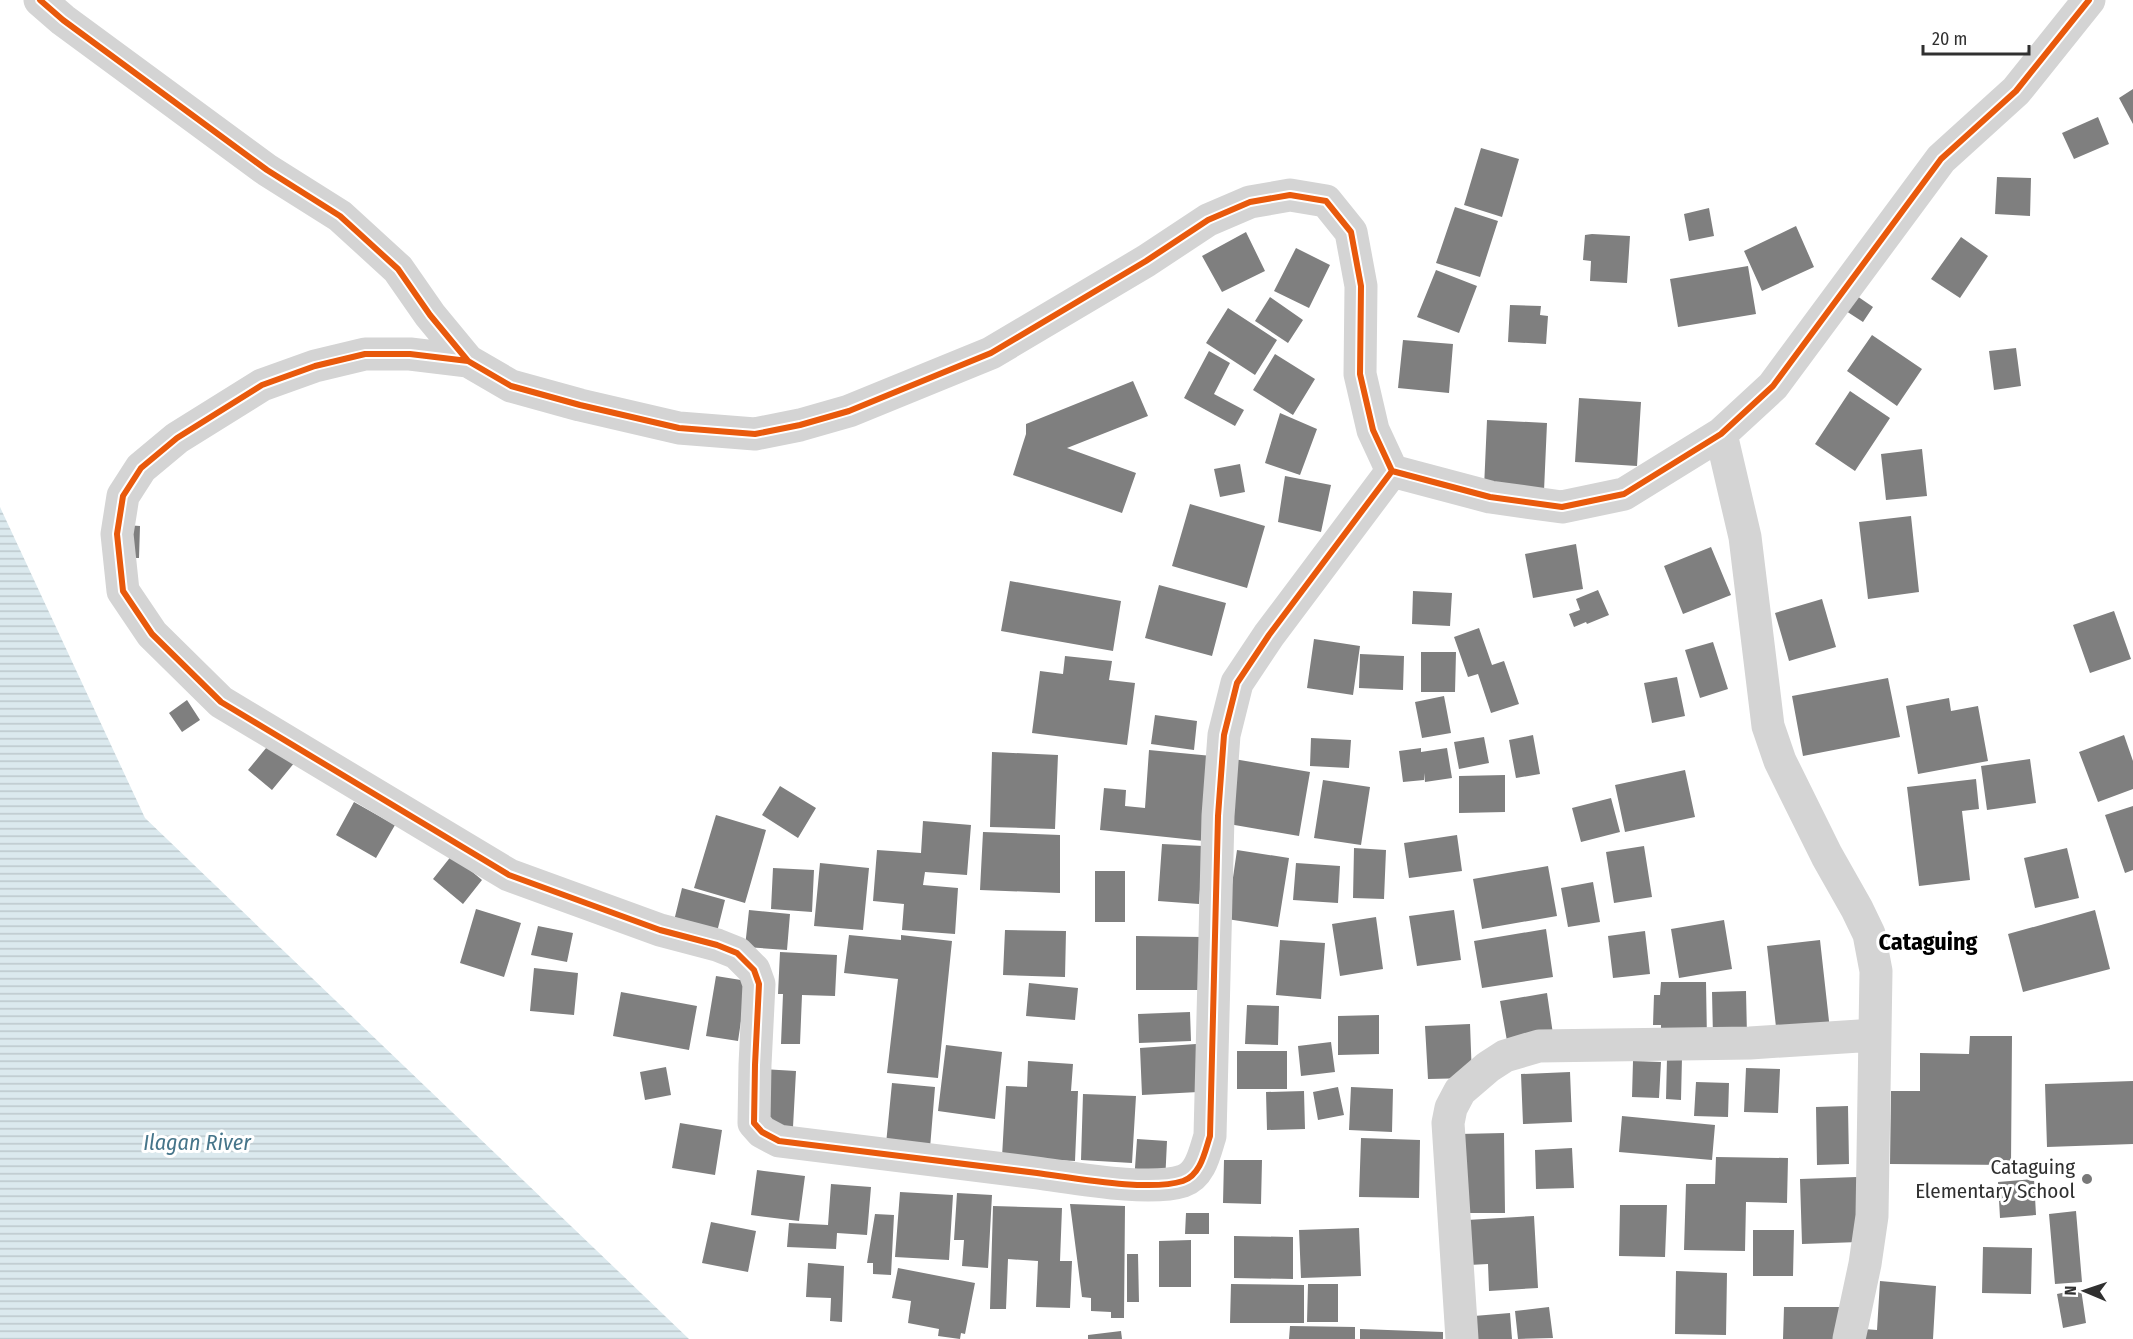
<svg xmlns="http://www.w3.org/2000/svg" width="2133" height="1339" viewBox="0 0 2133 1339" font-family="'Fira Sans Condensed',sans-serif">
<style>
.water{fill:url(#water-rules)}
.building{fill:#7f7f7f}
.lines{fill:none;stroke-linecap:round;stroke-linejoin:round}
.minor{stroke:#d4d4d4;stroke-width:33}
.cycleway-casing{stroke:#fff;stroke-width:10}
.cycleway{stroke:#e8590c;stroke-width:6}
.poi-dot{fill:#787878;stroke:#fff;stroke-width:2}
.labels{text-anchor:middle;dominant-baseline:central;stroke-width:6;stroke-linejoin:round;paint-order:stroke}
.poi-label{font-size:21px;fill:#303030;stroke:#fff;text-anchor:end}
.water-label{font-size:22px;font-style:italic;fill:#46758a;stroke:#fff}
.quarter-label{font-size:24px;font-weight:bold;fill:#000;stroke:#fff}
</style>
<defs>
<pattern id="water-rules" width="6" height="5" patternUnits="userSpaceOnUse" patternTransform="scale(1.5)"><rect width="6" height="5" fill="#dbe9ee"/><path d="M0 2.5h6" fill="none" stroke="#bcc8cc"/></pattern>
</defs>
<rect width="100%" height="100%" fill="#fff"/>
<path class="water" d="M0,507L145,818L689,1339H0Z"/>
<path class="building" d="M2133,89V124L2119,98Z
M2098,117L2109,144L2074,159L2062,133Z
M1481,148L1519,159L1502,217L1464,205Z
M1997,177L2031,178L2030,216L1995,214Z
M1455,207L1498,221L1480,277L1436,263Z
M1709,208L1714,236L1689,241L1684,214Z
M1796,226L1814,267L1762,291L1744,251Z
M1246,232L1265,271L1222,292L1202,256Z
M1592,234L1630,236L1627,283L1590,281L1591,261L1583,260L1585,235Z
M1961,237L1988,256L1960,298L1931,279Z
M1296,248L1330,265L1309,308L1274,291Z
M1748,266L1756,314L1678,327L1670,279Z
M1436,270L1477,286L1459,333L1417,317Z
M1857,296L1873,307L1863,322L1846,311Z
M1270,297L1303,320L1288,343L1255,321Z
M1510,305L1541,306L1540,315L1548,316L1546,344L1508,342Z
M1228,308L1277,340L1255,375L1206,343Z
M1872,335L1922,369L1897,406L1847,371Z
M1403,340L1453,344L1449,393L1398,388Z
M2016,348L2021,386L1994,390L1989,351Z
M1209,351L1230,363L1214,394L1244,410L1235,426L1184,398Z
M1275,354L1315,379L1293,415L1253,390Z
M1133,381L1148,416L1067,448L1136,473L1122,513L1013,475L1026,434V424Z
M1850,391L1890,418L1855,471L1815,444Z
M1579,398L1641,402L1637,466L1575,462Z
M1280,413L1317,429L1300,475L1265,463Z
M1487,420L1547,423L1544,491L1484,488Z
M1922,449L1927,496L1886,500L1881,454Z
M1240,464L1245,492L1220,497L1214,469Z
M1285,476L1331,485L1321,532L1278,522Z
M1190,504L1265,526L1247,588L1172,566Z
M1911,516L1919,592L1868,599L1859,522Z
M125,525L140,526L139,558H123Z
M1576,544L1583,589L1533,598L1525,554Z
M1711,547L1731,595L1683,614L1664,566Z
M1010,581L1121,601L1113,651L1001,631Z
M1159,585L1226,603L1212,656L1145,638Z
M1598,590L1609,615L1587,624L1586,622L1574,627L1569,614L1580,610L1576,599Z
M1413,591L1452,593L1450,626L1412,624Z
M1822,599L1836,647L1789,661L1775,613Z
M2114,611L2131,659L2090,673L2073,625Z
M1479,628L1492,665L1504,661L1519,704L1491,713L1478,674L1468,677L1454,637Z
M1314,639L1360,646L1353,695L1307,688Z
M1713,642L1728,689L1700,698L1685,650Z
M1421,652H1456L1455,692H1421Z
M1360,654L1404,656L1403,690L1359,688Z
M1065,656L1112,661L1109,680L1135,683L1127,745L1032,733L1040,671L1063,674Z
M1677,677L1685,716L1652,723L1644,683Z
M1888,678L1900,737L1803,756L1792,696Z
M1444,696L1451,733L1422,738L1415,702Z
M1949,698L1951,711L1978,706L1988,761L1918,774L1906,706Z
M187,700L200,720L182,732L169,713Z
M1155,715L1197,721L1194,750L1151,744Z
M1533,735L1540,774L1516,778L1509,740Z
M2124,735L2133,761V789L2098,802L2079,752Z
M1484,737L1489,763L1459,769L1454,742Z
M1311,738L1351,740L1349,768L1310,766Z
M271,742L295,762L272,790L248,770Z
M1421,748V752L1447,748L1452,778L1425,782L1424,773V780L1403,782L1399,751Z
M1149,750L1212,756L1204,841L1100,830L1104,788L1126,790L1125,806L1145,808Z
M992,752L1058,755L1055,829L990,827Z
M1234,759L1310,772L1299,836L1223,823Z
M2030,759L2036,803L1987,810L1981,766Z
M1685,770L1695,817L1625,832L1615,785Z
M1505,775V812L1459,813V776Z
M1976,779L1979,809L1962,811L1970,880L1919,886L1907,787Z
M1323,780L1370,787L1361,845L1314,838Z
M780,786L816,808L798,838L762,815Z
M1611,798L1620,832L1581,842L1572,808Z
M354,802L395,825L376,858L336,835Z
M2133,806V870L2125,873L2105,815Z
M716,815L766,830L745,903L694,888Z
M923,821L971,825L967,875L925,872L923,885L958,888L955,934L902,930L904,904L873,901L877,850L921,853Z
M983,832L1060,835V893L980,890Z
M1457,835L1462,871L1409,878L1404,843Z
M1162,844L1203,846L1199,904L1158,901Z
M1644,846L1652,897L1614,903L1606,852Z
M1354,848L1386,850L1384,899L1353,898Z
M2067,848L2079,898L2035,908L2024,858Z
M1237,850L1289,858L1278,927L1227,919Z
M452,855L482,880L463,904L433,879Z
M820,863L869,868L863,930L814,926Z
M1296,863L1340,866L1338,903L1293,900Z
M1548,866L1557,916L1482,929L1473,879Z
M773,868L814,870L812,912L771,909Z
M1095,871H1125V922H1095Z
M1593,882L1600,922L1568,927L1561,888Z
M682,888L725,900L715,940L672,929Z
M476,909L521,923L504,977L460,963Z
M749,910L790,914L787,950L745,947Z
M1454,910L1461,960L1417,966L1409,916Z
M2095,910L2110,969L2023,992L2008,934Z
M1376,917L1383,969L1340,976L1332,924Z
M1724,920L1732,969L1679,978L1671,929Z
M538,926L573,933L567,962L531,955Z
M1546,929L1553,977L1482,988L1474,941Z
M1005,930L1066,931L1065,977L1003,975Z
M1645,931L1650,974L1613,978L1608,936Z
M849,935L901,940V935L952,941L938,1078L887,1073L898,979L844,973Z
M1136,936L1202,937V990H1136Z
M1280,940L1325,943L1321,999L1276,995Z
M1820,940L1830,1030L1777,1036L1767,946Z
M780,952L837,955L835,996L802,995L800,1044H781L783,994H778Z
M534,968L578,973L574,1015L530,1011Z
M716,976L747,981L738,1041L706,1036Z
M1661,982H1706L1707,1041H1661V1025H1653L1654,995H1660Z
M1029,983L1078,988L1075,1020L1026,1016Z
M1746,991L1747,1036L1713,1037L1712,992Z
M621,992L697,1006L689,1050L613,1036Z
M1547,993L1553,1034L1507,1041L1500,1001Z
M1247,1005L1279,1006L1278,1045L1245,1044Z
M1190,1012L1191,1041L1139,1043L1138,1014Z
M1379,1015V1054L1338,1055V1016Z
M1470,1024L1472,1078L1428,1079L1425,1026Z
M1970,1036H2012L2011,1165L1890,1164L1891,1091H1920V1053L1969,1054Z
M1331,1042L1335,1072L1301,1076L1298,1046Z
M1196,1044L1198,1092L1142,1095L1140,1048Z
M946,1045L1002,1052L995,1119L938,1111Z
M1237,1051H1287V1089H1237Z
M1682,1057L1681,1100L1666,1099L1667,1058Z
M1028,1061L1073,1064L1071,1091H1078L1075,1161L1002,1157L1006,1086L1027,1087Z
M1633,1061L1661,1062L1659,1098L1632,1097Z
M666,1067L671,1095L645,1100L640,1072Z
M1746,1068L1780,1069L1778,1113L1744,1112Z
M762,1069L796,1071L793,1127L759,1126Z
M1570,1072L1572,1122L1523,1124L1521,1074Z
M2133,1081V1144L2047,1147L2045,1084Z
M1696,1082L1729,1083L1728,1117L1694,1116Z
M892,1083L935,1087L930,1148L886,1144Z
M1338,1087L1344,1115L1318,1120L1313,1092Z
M1351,1087L1393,1089L1392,1132L1349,1130Z
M1304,1091L1305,1129L1267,1130L1266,1092Z
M1083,1094L1136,1096L1132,1163L1081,1160Z
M1848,1106L1849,1164L1817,1165L1816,1107Z
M1622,1116L1715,1125L1712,1160L1619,1152Z
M680,1123L722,1130L715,1175L672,1168Z
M1504,1133L1505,1213H1460L1459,1134Z
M1361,1138L1420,1140L1419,1198L1359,1197Z
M1137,1139L1167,1141L1165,1183L1134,1182Z
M1572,1148L1574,1188L1536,1189L1535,1150Z
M1716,1157L1788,1158L1787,1203L1746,1202L1745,1251L1684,1250L1686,1184H1715Z
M1224,1160H1262L1261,1204L1223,1203Z
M757,1170L805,1176L799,1221L751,1215Z
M1857,1177L1859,1242L1802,1244L1800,1179Z
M2034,1179L2036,1215L2000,1218L1998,1182Z
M831,1184L871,1187L867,1235L837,1233L836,1249L787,1247L789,1223L828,1225Z
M900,1192L953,1195L949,1260L895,1257Z
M957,1193L992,1195L988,1268L962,1266L964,1240H954Z
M1070,1204L1125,1206L1124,1318H1111V1312L1091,1311V1298L1082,1297Z
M1620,1205H1667L1665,1257L1619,1256Z
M993,1206L1062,1208L1060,1261H1072L1070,1308L1036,1307L1038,1261L1008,1259L1006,1309H990Z
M2076,1211L2082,1282L2055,1284L2049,1214Z
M1186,1213H1209V1234H1185Z
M875,1214L894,1215L891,1275L873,1274V1263H867Z
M1534,1216L1538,1288L1489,1291L1488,1264L1469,1265L1467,1220Z
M711,1222L756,1231L748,1272L702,1263Z
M1359,1228L1361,1276L1301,1278L1299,1230Z
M1753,1230H1794L1793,1276H1753Z
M1234,1236L1293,1237V1279L1234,1278Z
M1191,1240V1287H1159V1241Z
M1983,1247L2032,1248L2031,1294L1982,1293Z
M1127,1254H1138L1139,1302H1127Z
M808,1263L844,1266L842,1322L830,1321L831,1298L806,1297Z
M898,1268L975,1283L965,1334L961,1333L960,1339L938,1336L939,1329L908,1323L911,1301L892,1298Z
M1676,1271L1727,1273L1726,1335L1675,1334Z
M1880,1281L1936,1286L1933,1339H1862L1863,1329L1877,1330Z
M1231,1284L1304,1285V1323H1230Z
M1308,1284H1338V1322H1307Z
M2081,1289L2086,1323L2063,1328L2057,1294Z
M1549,1307L1553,1338L1518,1339L1515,1311Z
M1784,1307H1843L1842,1339H1783Z
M1510,1313L1512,1339H1476L1474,1316Z
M1290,1326L1355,1327V1339H1289Z
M1360,1329L1443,1332V1339H1360Z
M1121,1331L1122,1339H1088V1335Z"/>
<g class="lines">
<path class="minor" d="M40,0L63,20L267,170L340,216L398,269L430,315L468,361L511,386L580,405L679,428L755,434L800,425L849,411L991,353L1146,261L1208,220L1250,202L1290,195L1326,201L1351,232L1361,286L1360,374L1373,430L1392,471L1490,497L1562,507L1624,494L1721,434L1773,386L1941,159L2016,91L2089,0
M468,361L410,354H365L315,366L262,385L177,438L141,468L123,496L117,534L123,591L152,634L221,702L509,875L660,930L717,945L737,953L754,970L759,984L755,1065L754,1123L762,1132L779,1141C865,1152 951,1162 1037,1173C1075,1178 1149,1192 1183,1181C1201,1175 1205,1151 1210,1136L1218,816L1224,735L1237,683L1269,635L1392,471
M1721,434L1745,537L1768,726L1780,761L1827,856L1857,909L1869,934L1876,971L1872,1216L1865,1264L1849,1339
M1462,1339L1448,1123L1451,1108L1460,1091L1488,1067L1505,1056L1539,1046L1750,1043L1875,1035"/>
<defs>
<path id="cycleway" d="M40,0L63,20L267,170L340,216L398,269L430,315L468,361L511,386L580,405L679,428L755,434L800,425L849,411L991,353L1146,261L1208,220L1250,202L1290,195L1326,201L1351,232L1361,286L1360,374L1373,430L1392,471L1490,497L1562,507L1624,494L1721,434L1773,386L1941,159L2016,91L2089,0
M468,361L410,354H365L315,366L262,385L177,438L141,468L123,496L117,534L123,591L152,634L221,702L509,875L660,930L717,945L737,953L754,970L759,984L755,1065L754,1123L762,1132L779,1141C865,1152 951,1162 1037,1173C1075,1178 1149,1192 1183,1181C1201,1175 1205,1151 1210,1136L1218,816L1224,735L1237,683L1269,635L1392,471"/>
</defs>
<use href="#cycleway" class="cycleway-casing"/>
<use href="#cycleway" class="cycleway"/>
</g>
<circle class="poi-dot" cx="2087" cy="1179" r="6"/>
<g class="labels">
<g class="poi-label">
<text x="2075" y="1167">Cataguing<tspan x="2075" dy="24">Elementary School</tspan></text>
</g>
<g class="water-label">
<text x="197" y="1142">Ilagan River</text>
</g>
<g class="quarter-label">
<text x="1928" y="942">Cataguing</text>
</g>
</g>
<g transform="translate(2085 1291) rotate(272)" stroke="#ffffff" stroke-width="4.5" paint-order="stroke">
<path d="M0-4.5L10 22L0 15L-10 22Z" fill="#303030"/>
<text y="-9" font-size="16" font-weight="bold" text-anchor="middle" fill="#303030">N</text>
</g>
<path d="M1923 45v9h106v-9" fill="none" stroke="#303030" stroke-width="3"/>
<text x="1932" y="45" font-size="18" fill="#303030" stroke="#ffffff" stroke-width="4.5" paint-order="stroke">20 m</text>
</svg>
